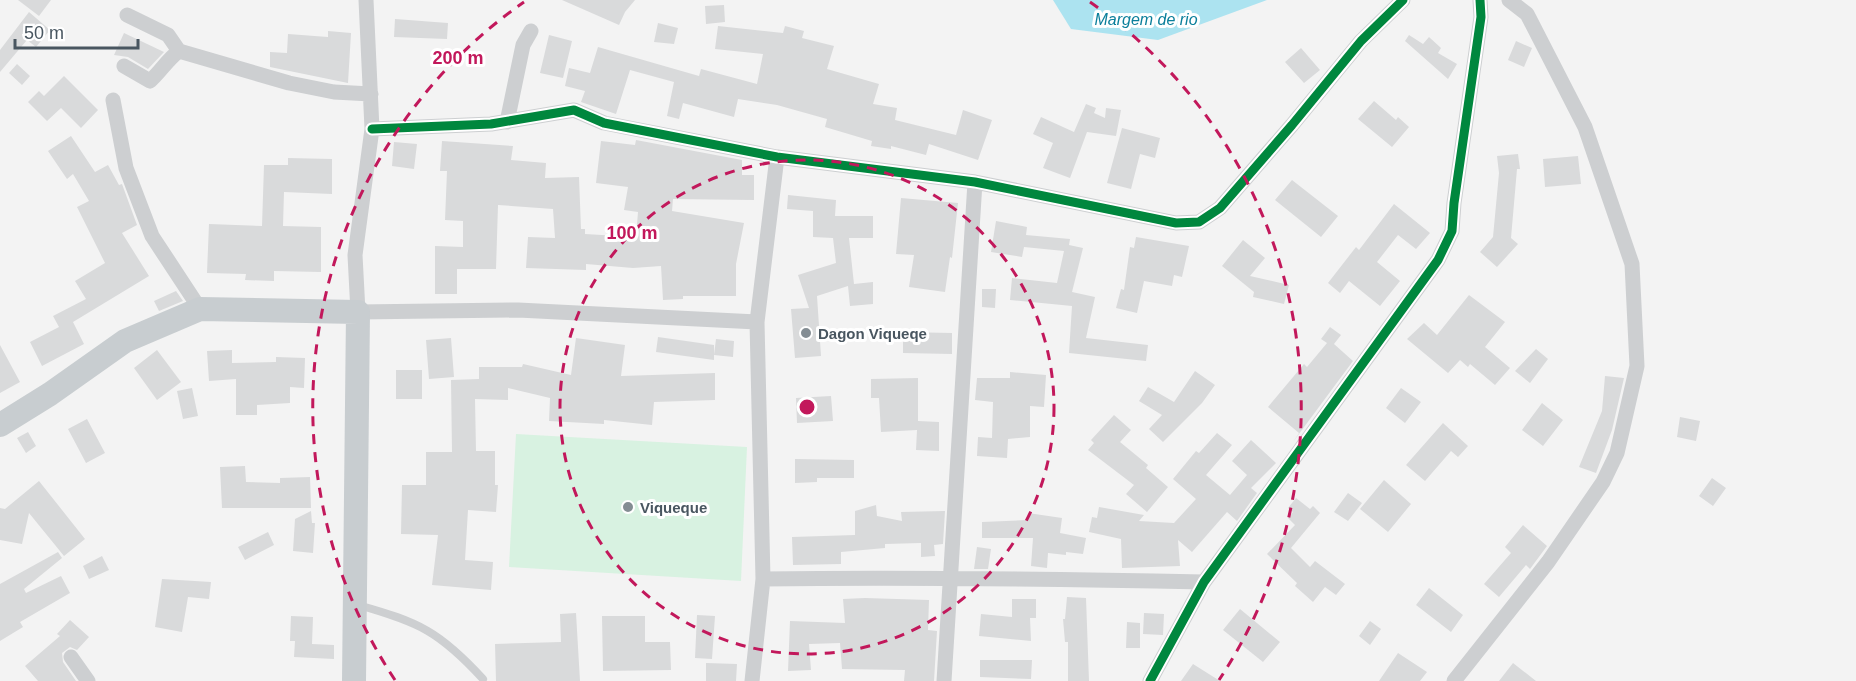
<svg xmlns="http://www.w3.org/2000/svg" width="1856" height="681" viewBox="0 0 1856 681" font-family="Arial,sans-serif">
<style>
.green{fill:#d8f2e1}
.water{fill:#ace3f0}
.building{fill:#d9dadb}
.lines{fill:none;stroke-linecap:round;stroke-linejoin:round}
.service{stroke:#cdcfd1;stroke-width:8}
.minor{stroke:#cdcfd1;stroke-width:15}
.primary{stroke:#c8cdd0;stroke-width:24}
.cycleway-casing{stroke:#fff;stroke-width:13}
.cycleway{stroke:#00873e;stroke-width:9}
.ring{fill:none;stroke:#c2185b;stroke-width:3;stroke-dasharray:10 8}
.poi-dot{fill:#848d93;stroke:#fff;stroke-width:2}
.labels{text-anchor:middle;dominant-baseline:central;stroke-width:6;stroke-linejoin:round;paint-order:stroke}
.poi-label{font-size:15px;font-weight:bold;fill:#495660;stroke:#fff;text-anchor:start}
.water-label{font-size:16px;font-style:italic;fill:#0b7f9b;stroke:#fff}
.centre{fill:#c2185b;stroke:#fff;stroke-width:3}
.ring-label{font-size:18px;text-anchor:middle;font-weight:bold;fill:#c2185b;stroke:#fff;stroke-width:6;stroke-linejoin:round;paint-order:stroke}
</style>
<rect width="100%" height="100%" fill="#f3f3f3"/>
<path class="green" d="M516,434L747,447L741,581L509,567Z"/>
<path class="water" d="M1053,0H1267L1158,40L1071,29Z"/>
<path class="building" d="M18,0H51L39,16Z
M562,0H635L625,12L619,25Z
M724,5L725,22L706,24L705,6Z
M29,12L50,30L36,47L27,40L0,72V50Z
M395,19L448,23L447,39L394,37Z
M658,23L678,28L674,44L654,42Z
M718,26L783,33L785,26L804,31L802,38L834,46L827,69L879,84L873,104L897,108L895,120L956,135L963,110L992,120L978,160L929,144L926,155L891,146V149L871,146L872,141L825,127L827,119L777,105L738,99L734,117L683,103L679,119L667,116L674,82L630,70L616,114L581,102L585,91L565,86L569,68L590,73L598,47L699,76L701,69L757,84L763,54L715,49Z
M328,31L351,33L348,83L270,67V52L287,53L288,34L328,37Z
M124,33L164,52L148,69L128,57L114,55Z
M549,35L572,41L563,78L540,73Z
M1409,35L1423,44L1429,37L1441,48L1438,53L1457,64L1448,79L1405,41Z
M1516,41L1532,48L1524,67L1508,60Z
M1301,48L1320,70L1304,83L1285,62Z
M17,64L30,76L22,85L9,73Z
M64,76L98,110L81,128L61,108L47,121L28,102L39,91L44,96Z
M1374,101L1396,120L1398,117L1409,127L1392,147L1358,119Z
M1086,104L1096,108L1094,113L1105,118L1106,108L1121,110L1116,136L1087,132L1070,178L1043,168L1053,143L1033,134L1041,117L1074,132Z
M1122,128L1160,138L1155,158L1140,154L1131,189L1107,183Z
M71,136L95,172L108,165L119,185L122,184L137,225L122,233L149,276L73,322L84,344L42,366L30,342L59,327L53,316L86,299L75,281L105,263L77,207L89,201L73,174L67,179L48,151Z
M636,140L742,160V175H754V200L673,199L672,211L744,223L736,264V296H683V299L663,300L661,266L633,268L586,264V270L526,268L528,237L555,238L553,209L498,205L496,269H457V294H435V246L463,247V221L445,220L447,171H440L442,141L513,146L511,160L546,163L545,178L579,177L581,229H585V234L636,237L638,212L624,210L628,187L596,183L601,141L635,145Z
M394,142L417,144L414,169L392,166Z
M1518,154L1520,169H1517L1511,238L1518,244L1497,267L1480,252L1493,237L1499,173L1497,156Z
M1578,156L1581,184L1545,187L1543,159Z
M288,158L332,159V194L284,192L283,226L321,227V272L274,271V281L245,280L246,274L207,273L209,224L262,226L264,165H288Z
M1292,180L1338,216L1321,237L1275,200Z
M788,195L836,200L835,216H873V238H849L854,284L873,282V304L850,306L848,286L817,296L821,356L795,358L791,309L809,308L798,275L836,263L833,238L813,237V211L787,209Z
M901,198L958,203L952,258L950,257L945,292L909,287L914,255L896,254Z
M1394,204L1430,233L1416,249L1398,235L1377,262L1400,281L1380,306L1349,281L1340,293L1328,283L1356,247L1359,250Z
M996,221L1027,227L1026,235L1070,239L1069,245L1083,248L1072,292L1095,297L1086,338L1148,345L1146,361L1069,353L1072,306L1010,300L1012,278L1057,283L1064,251L1024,247L1022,257L991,252Z
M1136,237L1189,246L1182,277L1174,275L1172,286L1144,281L1137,313L1116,308L1121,289L1124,290L1130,247L1134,248Z
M1243,240L1265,258L1250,276L1289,285L1284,304L1253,297L1254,292L1222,266Z
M982,289H996L995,308L982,307Z
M176,291L183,301L159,311L154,301Z
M1469,295L1505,322L1485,347L1510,368L1495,385L1470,364L1468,367L1460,360L1448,373L1407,339L1424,323L1437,335Z
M1330,327L1341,335L1334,344L1353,361L1293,442L1299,433L1268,407L1304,364L1307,367L1327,343L1321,339Z
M903,332L952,333V354L903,353Z
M658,337L714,345V360L656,352Z
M451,338L454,377L429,379L426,340Z
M576,338L625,345L621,376L715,373V400L654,402L652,425L604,420V424L549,421L550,398L508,388V400L475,399L476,451H495V485H498L496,512L468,510L465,560L493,562L491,590L432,585L438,535L401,534L402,485H426V452H452L451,380L479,379V367H522L523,364L571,375Z
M716,339L734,341L733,357L714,355Z
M0,345L20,382L0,393Z
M1536,349L1548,359L1530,383L1515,371Z
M157,350L181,382L157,400L134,368Z
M232,350V363L276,362V357L305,358L304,388L290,387V403L257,405V415H236V379L209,381L207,351Z
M396,370H422V399H396Z
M1195,371L1215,385L1202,403L1163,442L1149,429L1162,415L1139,401L1148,387L1174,402Z
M1010,372L1046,375L1044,407L1030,406V437L1008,439L1007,458L977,456L978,437L992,438L993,402L975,400L977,378H1010Z
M1605,376L1624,378L1612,430L1596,473L1579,467L1602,411Z
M918,378V421L939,422V451L916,450L917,430L881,432L879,398H871V379Z
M192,388L198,416L183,419L177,391Z
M1401,388L1421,402L1405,423L1386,408Z
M831,396L833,421L797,423L796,398Z
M1542,403L1563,420L1543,446L1522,430Z
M1114,415L1131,430L1120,442L1148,465L1146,468L1168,487L1147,512L1126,494L1134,485L1088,450L1094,443L1091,440Z
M1680,417L1700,421L1696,441L1677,437Z
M87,419L105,453L86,463L68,429Z
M1443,423L1468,446L1458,457L1451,451L1425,481L1406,465Z
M28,432L36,446L26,453L17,438Z
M1217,433L1232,445L1206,475L1230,495L1247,475L1232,461L1251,440L1276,463L1251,488L1257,493L1237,521L1227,512L1192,552L1178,540L1180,566L1122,568L1121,539L1089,532L1092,517L1097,518L1099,507L1144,515L1139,521L1174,523L1196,499L1173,479L1196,451L1199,453Z
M795,459L854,460V478H817V482L795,483Z
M245,466L246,482L280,483V478L310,477L311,508H222L220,467Z
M1712,478L1726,488L1713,506L1699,496Z
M1384,480L1411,504L1388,532L1360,509Z
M39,481L85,539L64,556L29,513L22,544L0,540V508L5,509Z
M1348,493L1362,503L1348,521L1334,512Z
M1296,498L1310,509L1313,506L1320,513L1291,548L1310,567L1315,561L1345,584L1336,595L1325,587L1313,602L1295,586L1297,583L1267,554L1295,525L1288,518L1293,512L1288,508Z
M876,505L877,516L902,521L901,512L945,511L943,544L934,545L935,556L921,557V543L885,544V548L841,552V564L793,565L792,537L855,535V511Z
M311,511L312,523H315L313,553L293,551L295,519Z
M1028,513L1062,518L1060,533L1086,538L1083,554L1066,552V555L1048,553L1047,568L1031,566L1033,538H982V522L1027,520Z
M1523,525L1547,546L1530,569L1526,565L1499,597L1484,584L1511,553L1505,547Z
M268,532L274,545L245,560L238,547Z
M977,547L991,549L988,569H974Z
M58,552L62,558L24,589L26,593L61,576L70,593L20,622L23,627L0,641V584Z
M102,556L109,570L89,579L83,566Z
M162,579L211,582L209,599L188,597L182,632L155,627Z
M1429,588L1463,615L1451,632L1416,605Z
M1067,597L1086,598L1089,681H1068V642H1065L1063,619H1065Z
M865,598L929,600L928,630L937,631L934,681H904L905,670L842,669L840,643L809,644L811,670L788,671L790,621L845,623L843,599Z
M1012,599H1036V618H1030L1031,641L979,636L981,614L1012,617Z
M1240,609L1280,642L1263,662L1223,630Z
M576,613L580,681H496L495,644L561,642L560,614Z
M1144,613L1164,614L1163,635L1143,634Z
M697,615L715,616L712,659L695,658Z
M291,616L313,617L312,644L334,645V659L294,657L295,641H290Z
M602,616H645V642H670L671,670L603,671Z
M70,620L89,637L77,650L70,647L62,653L63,662L76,681H38L25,666L60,636L57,634Z
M1370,621L1381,629L1370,645L1359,636Z
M1127,622L1140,623V648H1126Z
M1398,653L1427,672L1420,681H1379Z
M980,660H1032L1031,679L980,677Z
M706,663L737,664L736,681H706Z
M1513,663L1536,681H1499Z
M1193,664L1220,681H1181Z"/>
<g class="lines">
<path class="service" d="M358,605C419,622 440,632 483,679"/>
<path class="minor" d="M366,0L372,129L355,255L358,312L518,310L757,322
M127,15L168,35L179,51
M124,66L150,81C161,71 167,60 179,51L289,83L334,92L371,94
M113,100L126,168L152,236L200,309
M507,122L523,45L531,31
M372,129L491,124L574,110L604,123L777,157L975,182L1176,223L1199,222L1220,208L1292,125L1361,41L1403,0
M763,579C910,577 1056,579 1204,582
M71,657L88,681
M752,681L763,579L757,322L777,157
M944,681L975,182
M1150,681L1204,582L1438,260L1452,231L1454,203L1481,17L1480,0
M1454,681L1548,562L1603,482L1617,453L1637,366L1632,264L1585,127L1527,14L1509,0"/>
<path class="primary" d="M0,425L50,394L125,341L200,309L358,312L354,681"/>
<defs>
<path id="cycleway" d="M372,129L491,124L574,110L604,123L777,157L975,182L1176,223L1199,222L1220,208L1292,125L1361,41L1403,0
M1150,681L1204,582L1438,260L1452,231L1454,203L1481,17L1480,0"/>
</defs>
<use href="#cycleway" class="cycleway-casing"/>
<use href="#cycleway" class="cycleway"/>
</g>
<g class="ring">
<circle cx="807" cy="407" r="247"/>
<path d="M395 680A494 494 0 0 1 524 2M1090 2A494 494 0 0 1 1219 680"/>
</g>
<g class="poi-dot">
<circle cx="806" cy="333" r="6"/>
<circle cx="628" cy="507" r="6"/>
</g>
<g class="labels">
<g class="poi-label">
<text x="818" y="333">Dagon Viqueqe</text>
<text x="640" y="507">Viqueque</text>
</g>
<g class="water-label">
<text x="1146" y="19">Margem de rio</text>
</g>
</g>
<circle cx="807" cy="407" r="9" class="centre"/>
<g class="ring-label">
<text x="458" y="64">200 m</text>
<text x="632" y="239">100 m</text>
</g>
<path d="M15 39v9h123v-9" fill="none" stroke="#495660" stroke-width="3"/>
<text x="24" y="39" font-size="18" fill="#495660" stroke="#ffffff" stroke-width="4.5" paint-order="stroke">50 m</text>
</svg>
